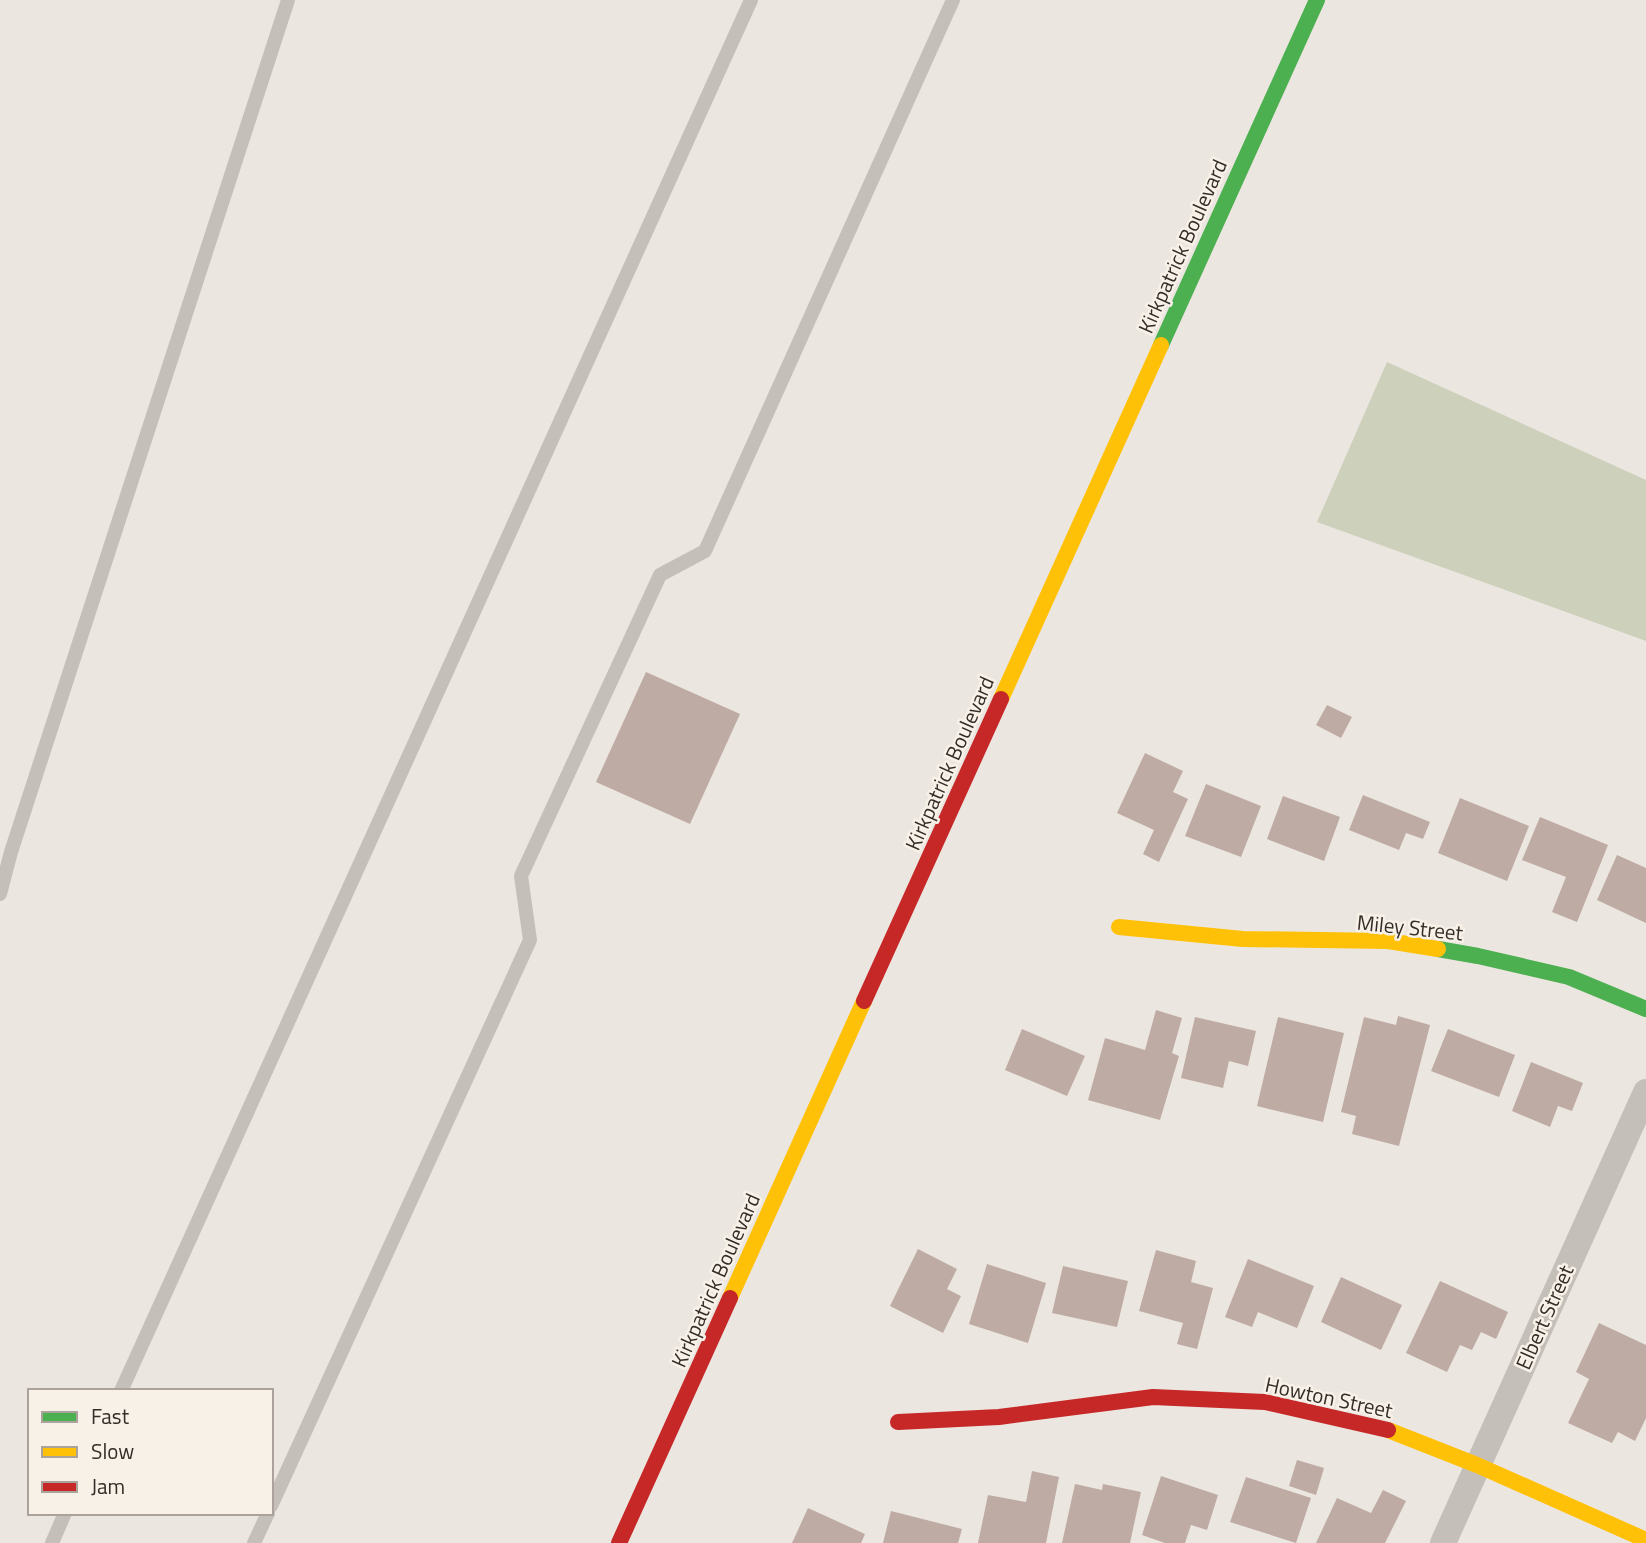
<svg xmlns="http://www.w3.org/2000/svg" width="1646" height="1543" viewBox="0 0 1646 1543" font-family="'Titillium Web',sans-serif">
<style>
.green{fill:#cdd0bb}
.building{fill:#beaba3}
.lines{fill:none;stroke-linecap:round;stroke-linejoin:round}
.lane{stroke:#c5bfb9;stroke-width:14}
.street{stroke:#c5bfb9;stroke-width:26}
.fast{stroke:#4caf50;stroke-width:16}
.slow{stroke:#ffc107;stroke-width:16}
.jam{stroke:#c62828;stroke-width:16}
.labels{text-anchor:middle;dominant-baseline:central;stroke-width:5;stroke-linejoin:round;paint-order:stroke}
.street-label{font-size:21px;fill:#352c28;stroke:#f8f1e8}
</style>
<rect width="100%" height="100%" fill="#ece6e0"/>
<path class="green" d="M1387,362L1646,480V641L1317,522Z"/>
<path class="building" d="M646,672L740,714L690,824L596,782Z
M1327,705L1352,717L1341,738L1316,725Z
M1145,753L1183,771L1173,792L1188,799L1159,862L1143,854L1154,830L1117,813Z
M1206,784L1261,806L1241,857L1185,836Z
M1363,795L1430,822L1423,839L1406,833L1399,850L1349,830Z
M1283,796L1340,817L1324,861L1267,839Z
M1460,798L1529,826L1507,881L1438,853Z
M1540,817L1608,845L1577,922L1552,912L1566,877L1522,860Z
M1617,855L1646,868V923L1597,900Z
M1156,1010L1182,1018L1172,1053L1179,1056L1160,1120L1088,1100L1105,1038L1145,1050Z
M1398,1016L1430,1025L1399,1146L1352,1134L1356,1116L1341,1112L1364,1017L1396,1025Z
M1195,1017L1256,1031L1248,1066L1229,1061L1223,1088L1181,1078Z
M1278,1017L1344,1033L1323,1122L1257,1106Z
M1022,1029L1085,1056L1067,1096L1005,1070Z
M1448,1029L1515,1055L1499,1097L1431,1071Z
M1531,1062L1583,1083L1572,1111L1558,1106L1550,1127L1512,1111Z
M918,1249L957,1269L947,1289L961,1296L943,1333L890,1306Z
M1156,1250L1196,1261L1191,1282L1213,1288L1197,1349L1177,1344L1183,1323L1139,1311Z
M1248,1259L1314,1286L1297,1328L1258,1312L1252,1327L1225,1317Z
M987,1264L1046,1283L1028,1343L969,1324Z
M1063,1266L1128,1281L1117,1327L1052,1313Z
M1341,1277L1402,1305L1381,1350L1321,1322Z
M1440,1281L1508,1312L1496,1339L1481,1332L1472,1350L1460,1345L1447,1372L1406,1353Z
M1599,1323L1646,1345V1418L1635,1441L1618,1432L1612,1443L1568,1423L1589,1379L1576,1372Z
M1297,1460L1324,1468L1316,1495L1289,1486Z
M1032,1471L1059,1477L1046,1543H978L988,1495L1026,1502Z
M1161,1476L1218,1495L1207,1530L1191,1525L1185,1543H1165L1142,1535Z
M1246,1477L1311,1498L1296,1543L1230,1522Z
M1075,1484L1102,1490L1103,1484L1141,1492L1130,1543H1062Z
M1383,1490L1406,1501L1385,1543H1316L1337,1498L1371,1513Z
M808,1508L865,1534L861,1543H792Z
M891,1511L962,1529L958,1543H883Z"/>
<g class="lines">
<path class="lane" d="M0,894L11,852L288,0
M121,1391L751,0
M271,1506L530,940L521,876L660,575L705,551L953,0
M52,1543L65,1513
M254,1543L268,1513"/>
<path class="street" d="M1443,1543L1646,1092"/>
<path class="fast" d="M1161,345L1317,0
M1438,949L1478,956L1569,977L1646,1009"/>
<path class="slow" d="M1001,699L1161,345
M1119,927L1243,939L1388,941L1438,949
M730,1298L864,1001
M1388,1430L1477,1465L1646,1540"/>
<path class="jam" d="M864,1001L1001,699
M898,1422L999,1417L1153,1397L1265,1402L1388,1430
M619,1543L730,1298"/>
</g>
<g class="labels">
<g class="street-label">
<text transform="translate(1182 246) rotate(-66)">Kirkpatrick Boulevard</text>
<text transform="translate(949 763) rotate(-66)">Kirkpatrick Boulevard</text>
<text transform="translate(1410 927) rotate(6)">Miley Street</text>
<text transform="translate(715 1280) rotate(-66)">Kirkpatrick Boulevard</text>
<text transform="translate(1544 1317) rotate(-66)">Elbert Street</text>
<text transform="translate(1329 1397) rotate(12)">Howton Street</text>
</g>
</g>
<rect x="28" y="1389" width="245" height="126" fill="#f8f1e8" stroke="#aaa29b" stroke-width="2"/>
<rect x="42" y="1412" width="35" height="10" fill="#4caf50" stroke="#aaa29b" stroke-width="2"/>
<text x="91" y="1424" font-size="21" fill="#352c28">Fast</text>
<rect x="42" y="1447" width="35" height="10" fill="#ffc107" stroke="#aaa29b" stroke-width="2"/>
<text x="91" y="1459" font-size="21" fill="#352c28">Slow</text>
<rect x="42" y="1482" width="35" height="10" fill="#c62828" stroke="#aaa29b" stroke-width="2"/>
<text x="91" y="1494" font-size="21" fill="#352c28">Jam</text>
</svg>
